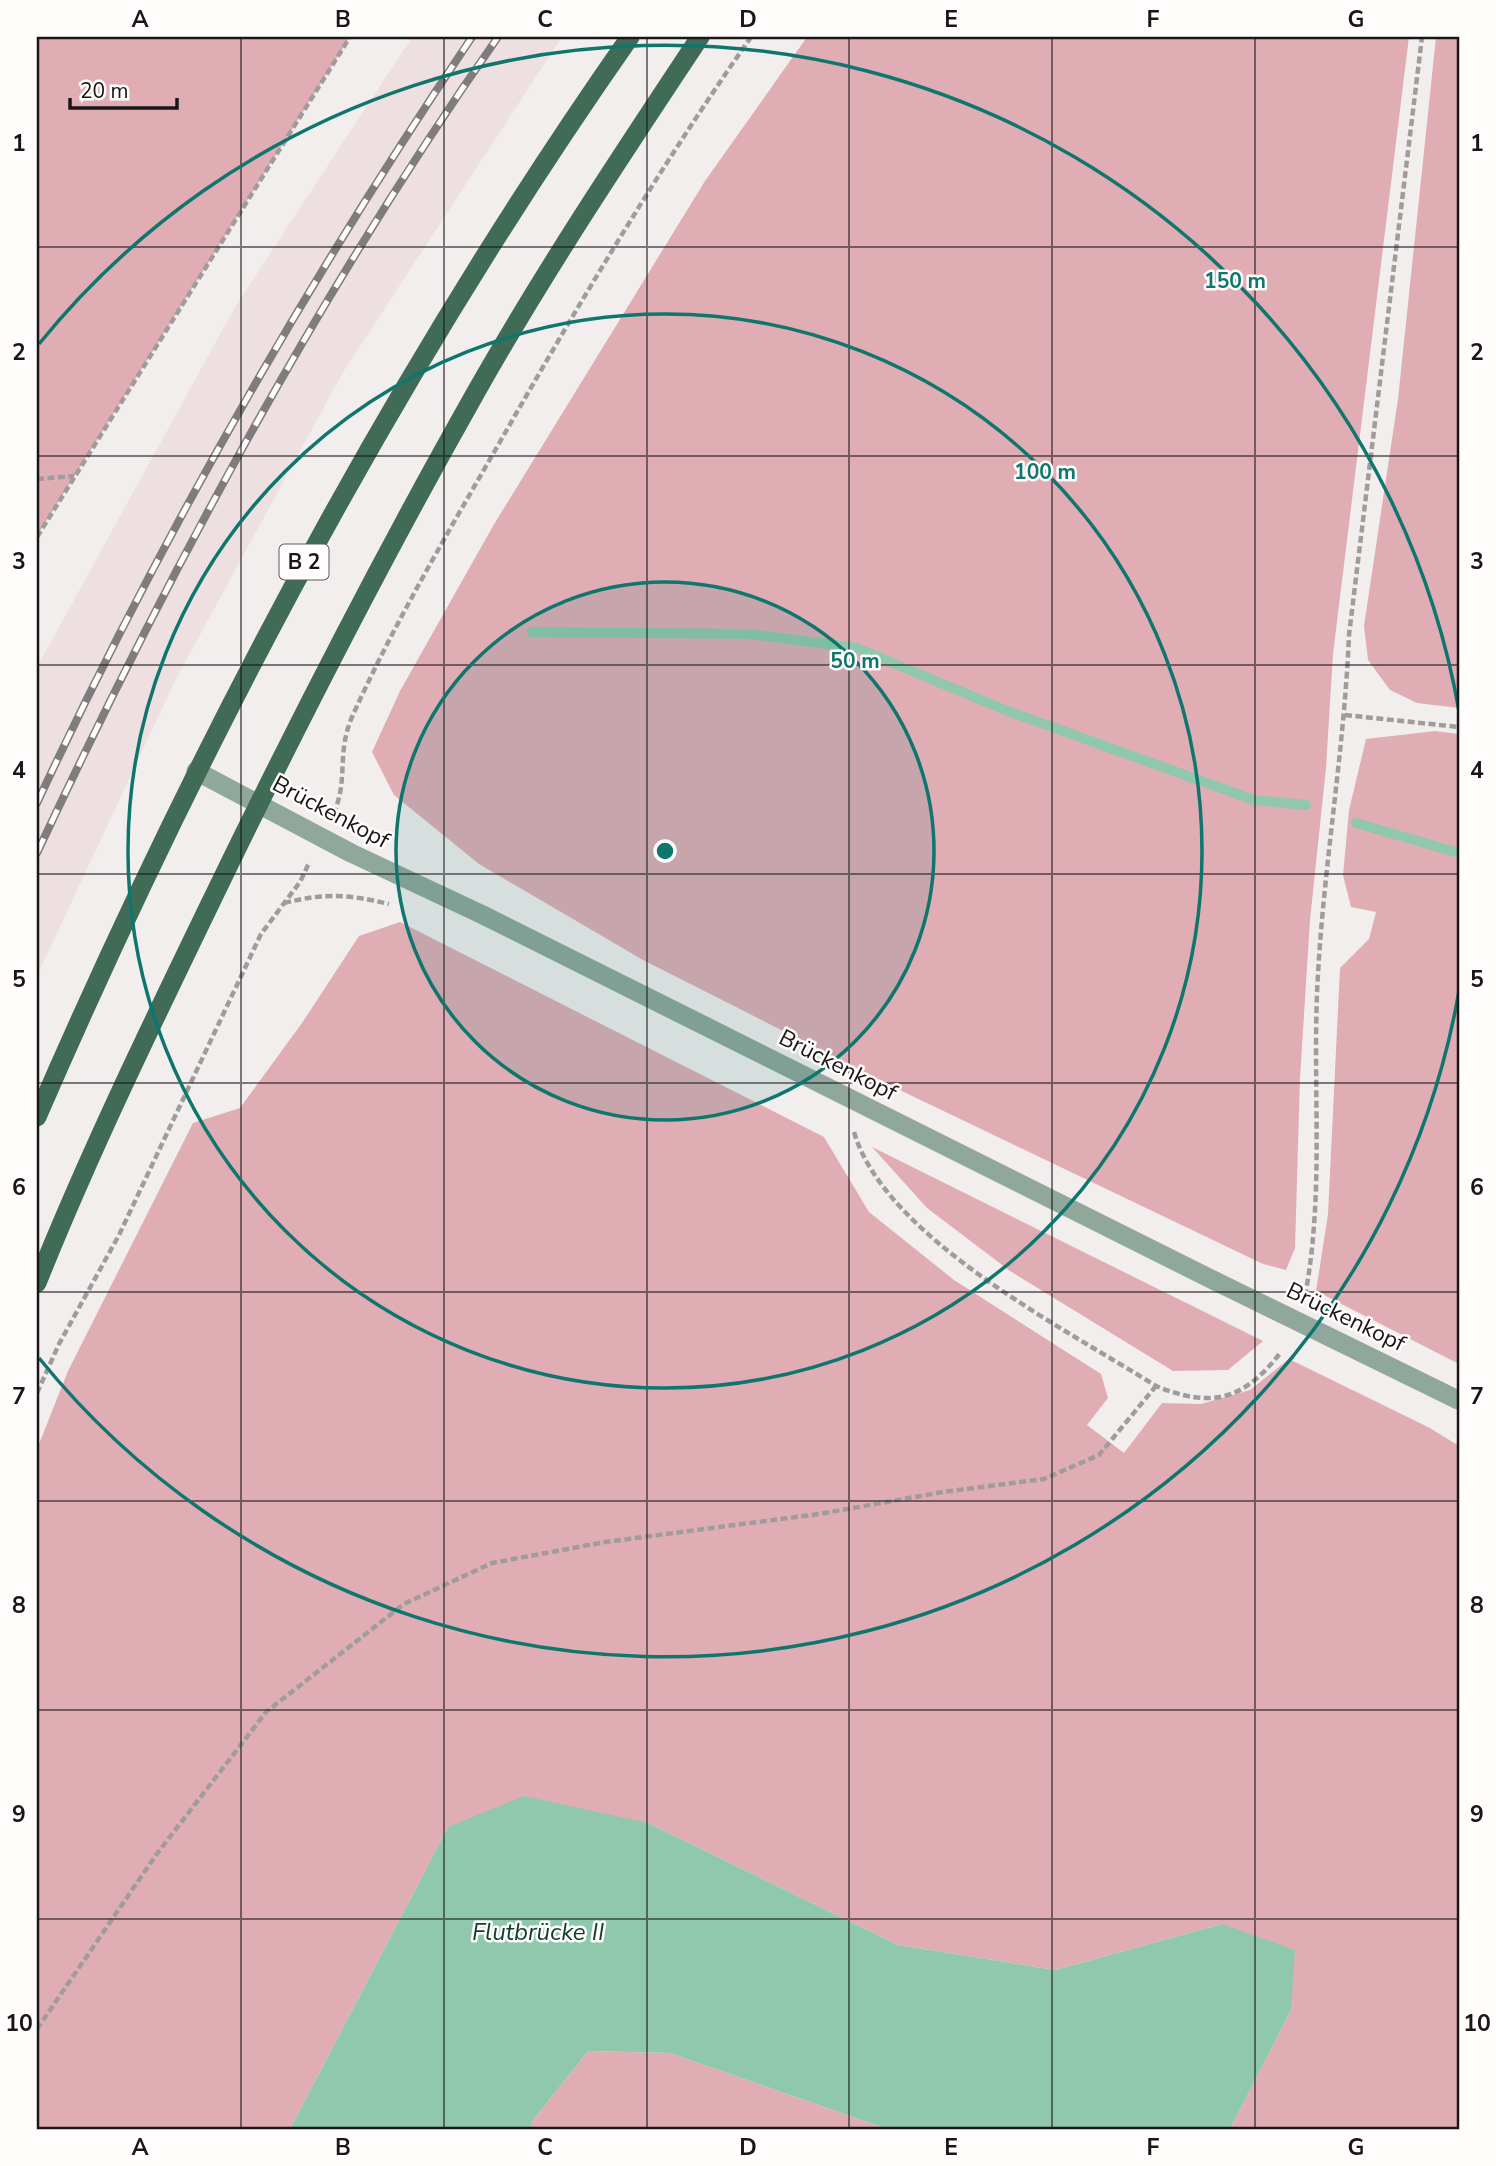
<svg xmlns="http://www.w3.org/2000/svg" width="1496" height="2166" viewBox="0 0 1496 2166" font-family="'Nunito Sans',sans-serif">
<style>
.built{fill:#eee0e1}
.green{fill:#e0adb5}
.water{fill:#90c8ad}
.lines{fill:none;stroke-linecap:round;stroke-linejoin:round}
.stream{stroke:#90c8ad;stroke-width:10}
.path{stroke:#a09c9c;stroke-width:4.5;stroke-dasharray:7 3.5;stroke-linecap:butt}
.minor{stroke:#90a79b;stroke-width:19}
.primary{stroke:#3f6b57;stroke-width:19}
.rail-casing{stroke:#807c7d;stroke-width:8}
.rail{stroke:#fffcfc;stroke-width:5;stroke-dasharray:16;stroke-linecap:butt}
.minor-bridge{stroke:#90a79b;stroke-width:19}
.grid{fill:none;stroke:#181617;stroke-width:2;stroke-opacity:0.55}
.ring{fill:none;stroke:#0f766e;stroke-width:3.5}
.labels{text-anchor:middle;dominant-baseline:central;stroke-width:5;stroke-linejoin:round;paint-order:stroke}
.shield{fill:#fffcfc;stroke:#5d5b5c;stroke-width:2}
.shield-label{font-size:21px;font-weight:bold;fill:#181617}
.street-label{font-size:23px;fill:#181617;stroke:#fffcfc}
.water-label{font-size:24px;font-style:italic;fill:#0f3e2c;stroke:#fffcfc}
.centre{fill:#0f766e;stroke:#fffcfc;stroke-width:3.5}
.ring-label{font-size:21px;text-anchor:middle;font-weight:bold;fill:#0f766e;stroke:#fffcfc;stroke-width:5;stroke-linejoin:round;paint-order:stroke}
.neatline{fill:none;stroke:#181617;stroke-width:2.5}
.grid-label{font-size:23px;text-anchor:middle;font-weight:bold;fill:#181617}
</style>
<rect width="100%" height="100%" fill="#f3eeee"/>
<path class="built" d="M412,37H562L342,374L175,681L37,976V667L235,307Z"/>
<path class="green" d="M37,37H350L37,536Z
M807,37H1409L1333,654L1326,768L1310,920L1300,1078L1295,1248L1286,1270L1263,1264L908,1094L643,960L479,864L394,795L372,752L400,691L493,526L705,181Z
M1436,37H1459V708L1417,703L1390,690L1368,660L1364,626L1398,399Z
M1435,731L1459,734V1364L1316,1291L1328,1214L1340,968L1369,939L1376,912L1351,907L1343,875L1349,810L1366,739Z
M400,922L824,1137L869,1212L954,1280L1101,1374L1108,1398L1087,1425L1124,1453L1162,1403L1201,1404L1250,1390L1289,1359L1430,1428L1459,1446V2129H1230L1291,2010L1222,1924L1055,1970L898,1945L648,1823L448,1827L290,2129H37V1449L68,1371L193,1123L240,1108L302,1023L359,936Z
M872,1147L1263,1341L1228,1370L1173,1371L1010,1271L927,1208Z
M588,2051L670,2053L887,2129H530L533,2120Z"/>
<path class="water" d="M524,1796L648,1823L898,1945L1055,1970L1222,1924L1295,1950L1291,2010L1230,2129H887L670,2053L588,2051L533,2120L530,2129H290L448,1827Z"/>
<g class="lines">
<path class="stream" d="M532,632L751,634L857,648L1005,710L1254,800L1306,805
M1356,823L1459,853"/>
<path class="path" d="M37,479L74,476
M37,537L350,37
M1345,715L1459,727
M333,814C349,782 336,754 352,717C396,619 452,526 505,433C582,298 662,164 751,37
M284,903C325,893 347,894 389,904
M854,1132C885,1238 1066,1329 1156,1386C1212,1409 1244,1400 1281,1352
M1305,1296C1324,1196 1313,1095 1317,994C1322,874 1344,756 1349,635L1422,37
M37,1393L59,1344L119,1235L261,934L300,882L309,863
M37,2029L156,1855L266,1712L404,1604L492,1563L605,1542L819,1514L943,1492L1044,1479L1099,1455L1156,1386"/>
<path class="minor" d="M196,771L351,853L483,915L1215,1281"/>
<path class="primary" d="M37,1117C201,739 393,375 630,37
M37,1283C88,1156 148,1032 208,908C292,734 381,560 476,392C545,270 623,153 700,37"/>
<defs>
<path id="rail" d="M37,803C161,537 308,280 472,37
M37,853C169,571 319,292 498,37"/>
</defs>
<use href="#rail" class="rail-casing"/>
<use href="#rail" class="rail"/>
<path class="minor-bridge" d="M1215,1281L1458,1400"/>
</g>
<path class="grid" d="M241,37V2129M444,37V2129M647,37V2129M849,37V2129M1052,37V2129M1255,37V2129M37,247H1459M37,456H1459M37,665H1459M37,874H1459M37,1083H1459M37,1292H1459M37,1501H1459M37,1710H1459M37,1919H1459"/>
<circle cx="665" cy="851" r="269" fill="#0f766e" fill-opacity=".12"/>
<g class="ring">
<circle cx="665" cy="851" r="269"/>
<circle cx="665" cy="851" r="537"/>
<path d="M1459 991A806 806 0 0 1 39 1358M39 344A806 806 0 0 1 1459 711"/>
</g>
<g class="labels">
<rect class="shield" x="279.5" y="544.5" width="49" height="35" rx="5"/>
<g class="shield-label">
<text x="304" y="562">B 2</text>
</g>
<g class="street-label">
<text transform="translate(331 812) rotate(28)">Brückenkopf</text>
<text transform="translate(838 1065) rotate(27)">Brückenkopf</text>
<text transform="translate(1346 1317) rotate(26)">Brückenkopf</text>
</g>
<g class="water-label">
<text x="538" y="1932">Flutbrücke II</text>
</g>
</g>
<circle cx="665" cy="851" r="10" class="centre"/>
<g class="ring-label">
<text x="1235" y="288">150 m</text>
<text x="1045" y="479">100 m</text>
<text x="855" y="668">50 m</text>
</g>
<rect width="1496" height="2166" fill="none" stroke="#fffcfc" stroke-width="77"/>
<path d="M70 98v10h107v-10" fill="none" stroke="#181617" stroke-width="3.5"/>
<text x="80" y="98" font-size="21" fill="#181617" stroke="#fffcfc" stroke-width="5" paint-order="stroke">20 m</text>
<rect x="38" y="38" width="1420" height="2090" class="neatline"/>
<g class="grid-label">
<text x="140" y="27">A</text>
<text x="343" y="27">B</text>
<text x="545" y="27">C</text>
<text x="748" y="27">D</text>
<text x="951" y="27">E</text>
<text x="1153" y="27">F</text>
<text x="1356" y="27">G</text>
<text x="19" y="151">1</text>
<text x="1477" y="151">1</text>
<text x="19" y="360">2</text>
<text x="1477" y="360">2</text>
<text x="19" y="569">3</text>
<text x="1477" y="569">3</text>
<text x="19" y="778">4</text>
<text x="1477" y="778">4</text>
<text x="19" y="987">5</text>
<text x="1477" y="987">5</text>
<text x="19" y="1195">6</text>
<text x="1477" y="1195">6</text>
<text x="19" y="1404">7</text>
<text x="1477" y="1404">7</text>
<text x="19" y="1613">8</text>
<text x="1477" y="1613">8</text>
<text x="19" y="1822">9</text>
<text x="1477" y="1822">9</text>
<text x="19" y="2031">10</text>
<text x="1477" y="2031">10</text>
<text x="140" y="2155">A</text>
<text x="343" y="2155">B</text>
<text x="545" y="2155">C</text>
<text x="748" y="2155">D</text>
<text x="951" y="2155">E</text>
<text x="1153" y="2155">F</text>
<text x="1356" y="2155">G</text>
</g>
</svg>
